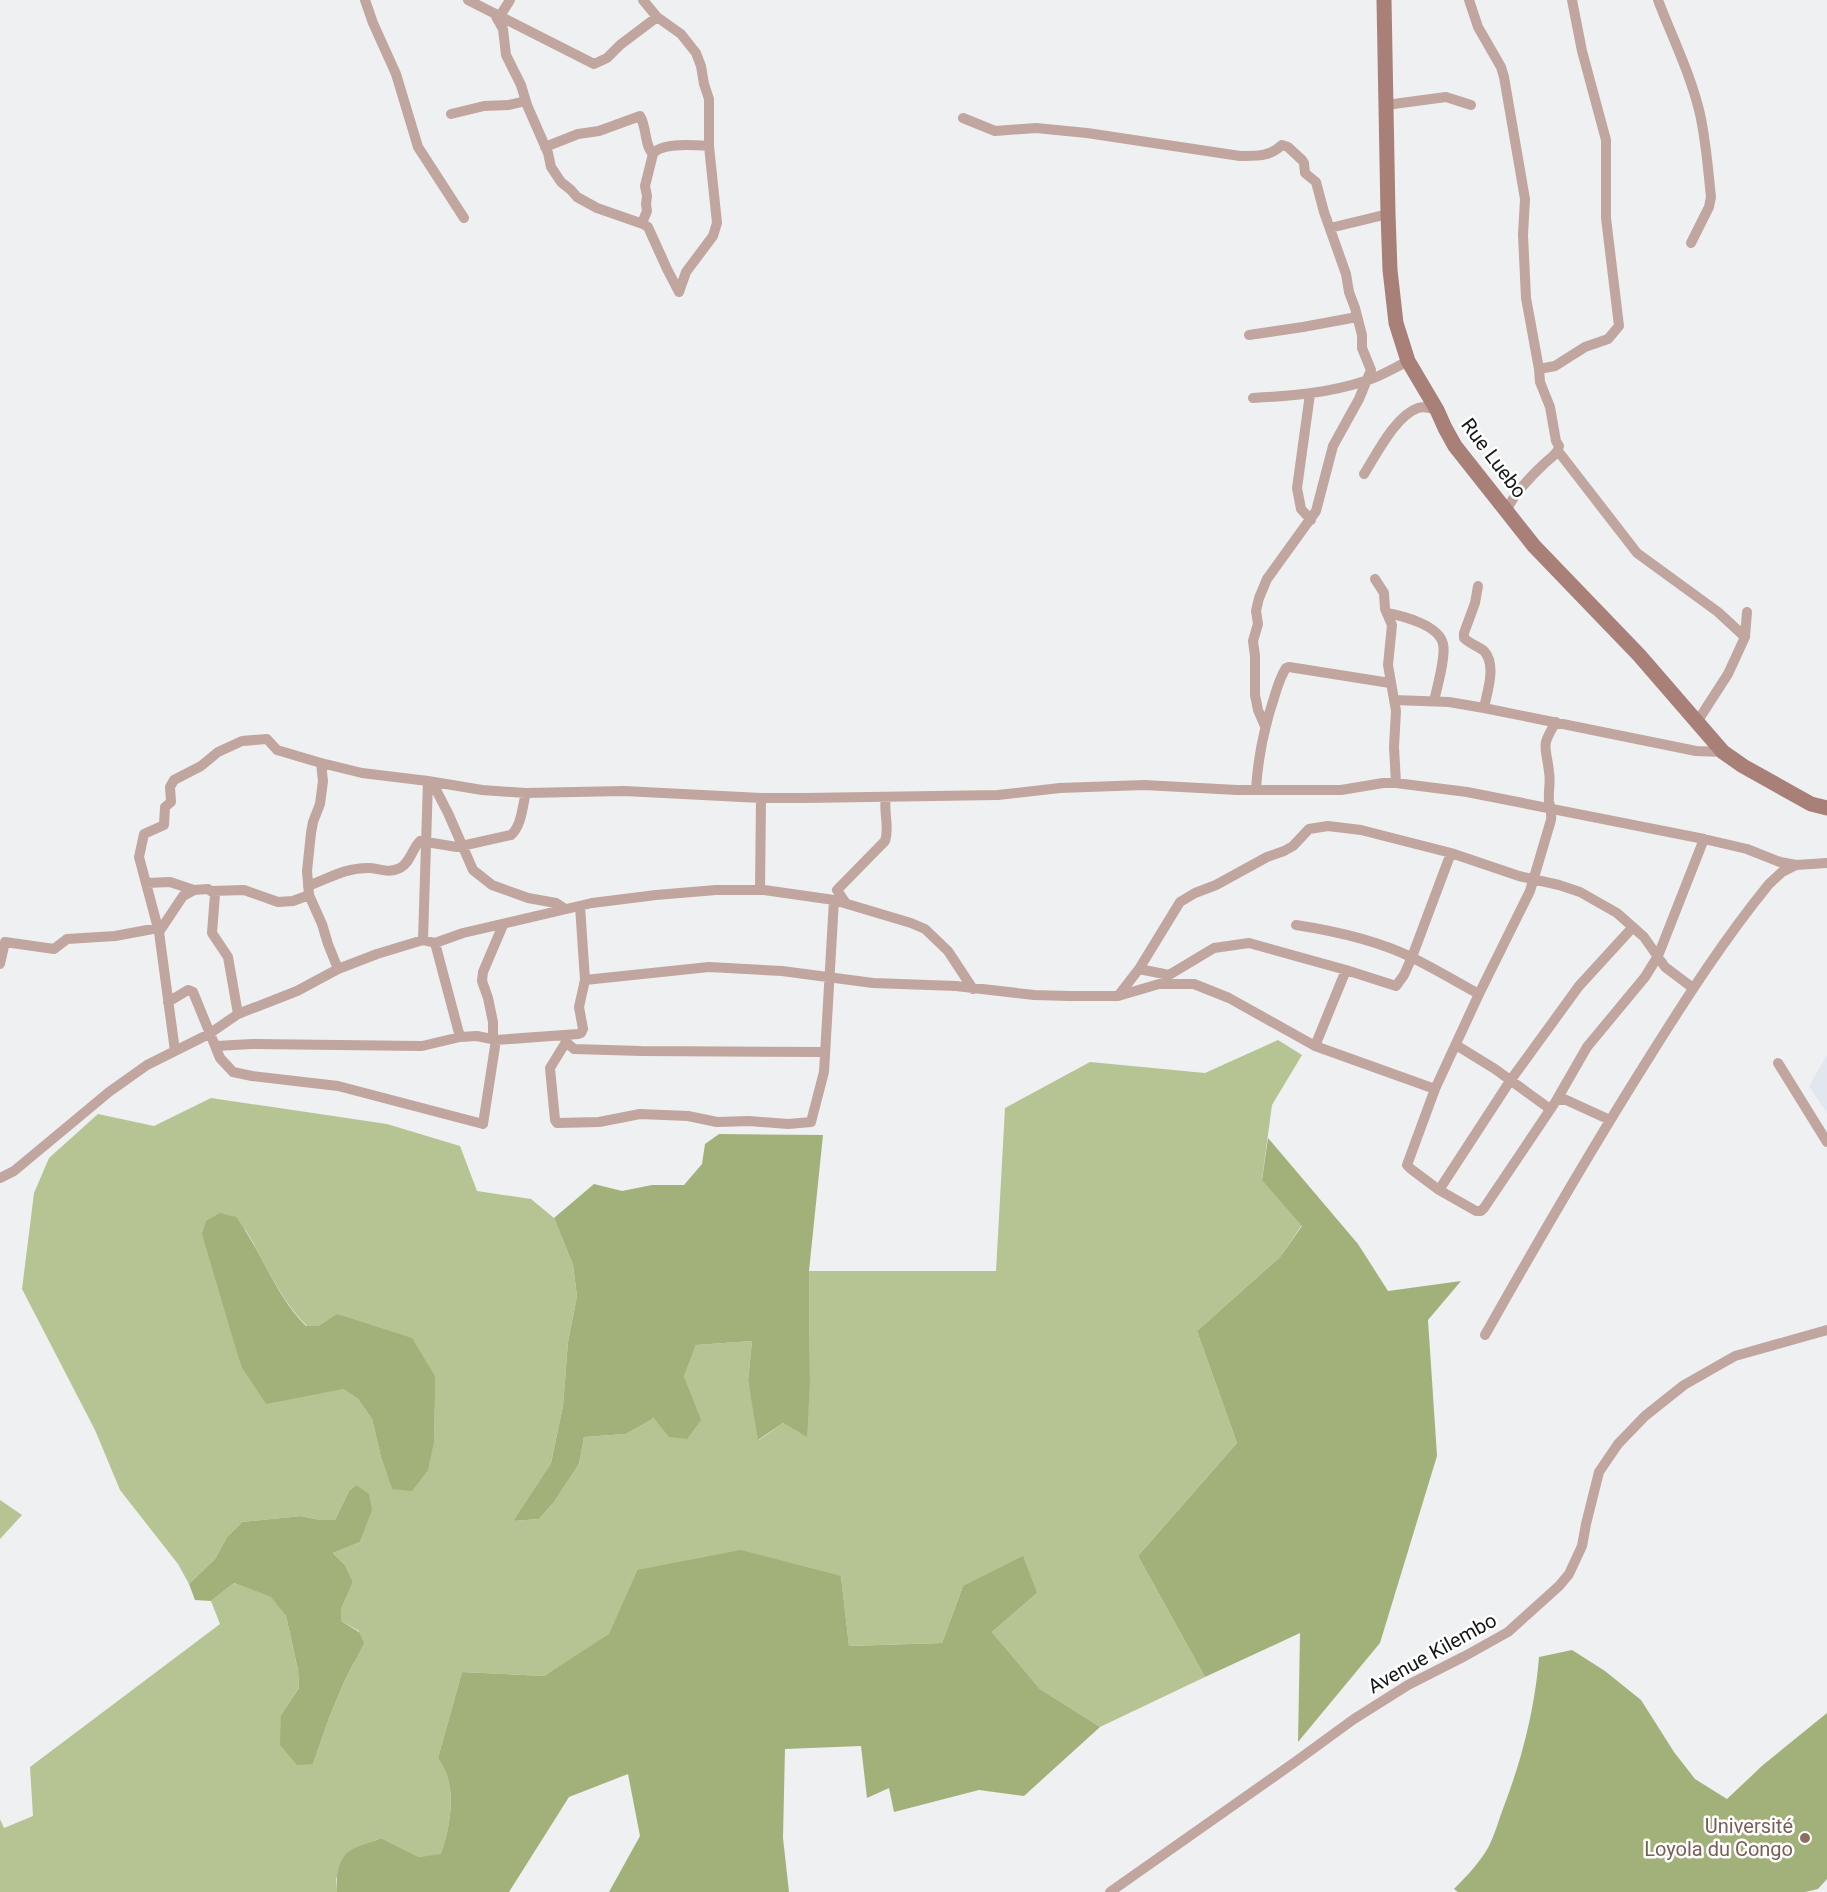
<svg xmlns="http://www.w3.org/2000/svg" width="1827" height="1892" viewBox="0 0 1827 1892" font-family="Roboto,sans-serif">
<style>
.built{fill:#e2e6ef}
.green{fill:#b6c493;fill-rule:evenodd}
.forest{fill:#a2b179}
.lines{fill:none;stroke-linecap:round;stroke-linejoin:round}
.street{stroke:#c1a59f;stroke-width:10}
.secondary{stroke:#a98078;stroke-width:15}
.education-dot{fill:#8d6e63;stroke:#fff;stroke-width:2}
.labels{text-anchor:middle;dominant-baseline:central;stroke-width:5;stroke-linejoin:round;paint-order:stroke}
.street-label{font-size:20px;fill:#151616;stroke:#fff}
.education-label{font-size:20px;fill:#785e54;stroke:#fff;text-anchor:end}
</style>
<rect width="100%" height="100%" fill="#eff0f2"/>
<path class="built" d="M1827,1055V1113L1809,1086Z"/>
<path class="green" d="M1278,1040L1302,1055L1272,1105L1262,1179L1302,1225L1280,1257L1197,1331L1237,1443L1138,1556L1205,1677L1100,1727L1040,1689L992,1632L1037,1593L963,1586L942,1643L849,1646L841,1576L637,1570L609,1635L544,1676L462,1672L438,1758C441,1764 445,1769 447,1775C455,1801 449,1830 441,1855L419,1857L381,1838L349,1851L336,1879L337,1892H0V1819L4,1828L33,1816L30,1767L220,1624L211,1601L234,1583L272,1597L286,1616L298,1670L299,1688L281,1715L313,1764L329,1718L344,1682L354,1663L359,1631L341,1621V1609L353,1582L345,1565L333,1553L360,1542L371,1511L356,1485L349,1491L335,1520H320L301,1516L242,1522L227,1537L215,1559L189,1584L178,1564L120,1490L95,1430L22,1289L34,1193L49,1158L98,1114L154,1126L211,1098L387,1124L460,1146L477,1191L531,1199L554,1218L573,1265L577,1296L568,1342L563,1406L551,1463L513,1521L539,1519L554,1502L579,1464L584,1437L626,1434L654,1418L684,1377L696,1345L752,1341L748,1381L759,1440L783,1423L806,1436L810,1385L809,1271H996L1005,1108L1090,1062L1205,1073ZM245,1229C265,1262 279,1299 307,1326H318L435,1376L434,1442L392,1488L381,1457L372,1419L358,1399L343,1389L241,1366L231,1329Z
M0,1500L22,1515L0,1539Z"/>
<path class="forest" d="M719,1134L823,1135L809,1271L810,1385L807,1437L783,1423L758,1440L748,1381L752,1341L696,1345L684,1377L701,1420L687,1439L669,1437L654,1418L626,1434L584,1437L579,1464L554,1502L539,1519L513,1521L551,1463L563,1406L568,1342L577,1296L573,1265L554,1218L594,1184L622,1191L652,1185H684L702,1164L705,1144Z
M1268,1138L1358,1244L1388,1291L1461,1281L1428,1320L1437,1456L1380,1643L1298,1742L1300,1633L1205,1677L1138,1556L1237,1443L1197,1331L1280,1257L1302,1226L1262,1180Z
M220,1213L236,1217C262,1252 275,1295 306,1326H319L337,1314L412,1338L435,1376V1395L434,1442L428,1470L412,1491L392,1489L381,1457L372,1419L358,1399L343,1389L266,1404L241,1366L202,1234L206,1221Z
M356,1485L369,1494L372,1510L360,1542L333,1553L345,1565L353,1582L341,1609V1621L359,1632L364,1643L344,1682L329,1718L313,1764L297,1765L280,1745L281,1715L299,1688L298,1670L286,1616L271,1597L234,1583L211,1601L195,1600L189,1584L215,1559L227,1537L242,1522L301,1516L320,1520H335L349,1491Z
M741,1550L841,1576L849,1646L942,1643L963,1586L1023,1556L1037,1593L992,1632L1040,1689L1100,1727L1024,1796L979,1790L894,1812L889,1788L867,1798L861,1746L785,1749L783,1838L789,1892H609L640,1836L628,1774L569,1797L509,1892H337C336,1878 337,1861 349,1851C356,1846 373,1842 381,1838L419,1857L441,1854C449,1830 455,1801 447,1775C445,1769 441,1764 438,1758L462,1672L544,1676L609,1634L637,1570Z
M1572,1650L1605,1671L1641,1700L1674,1752L1695,1779L1727,1799L1763,1765L1827,1713V1879L1818,1889L1805,1892H1458L1454,1889C1467,1876 1480,1862 1489,1846C1495,1834 1499,1819 1504,1806C1522,1759 1535,1708 1539,1657Z"/>
<g class="lines">
<path class="street" d="M365,0L373,23L396,74L418,147L464,218
M468,0L594,64L607,58L620,45L657,17
M643,0L657,17L681,34L696,53L701,66L704,84L709,99V146L717,223L713,236L686,272L679,292
M1469,0L1478,27L1501,67L1504,77L1525,199L1523,235L1526,298L1539,369L1540,382L1550,407L1556,441L1559,446C1558,454 1550,458 1544,464C1532,475 1513,495 1507,510
M1658,0C1672,37 1691,75 1700,114C1706,141 1708,169 1711,197L1709,207L1691,243
M494,13L503,29L506,55L521,85L527,105L548,153L551,167L561,182L571,190L577,197L597,208L643,224L648,227L667,269L679,292
M500,16L510,0
M1386,105L1446,97L1471,105
M451,114L484,106L509,105L526,101
M963,118L995,131L1036,128L1087,133L1240,156C1257,156 1269,157 1282,145L1288,147L1302,160L1304,163L1305,173L1316,182L1324,212L1346,274L1349,292L1355,308L1362,335V348L1371,370L1359,399L1333,446L1316,511L1267,579L1259,598L1256,611L1258,624L1253,641L1255,656V695L1258,710L1265,726
M545,147L578,134L599,131L640,116C647,127 644,145 653,154L645,186L647,196L646,204L647,211L642,223
M653,154C661,142 695,145 709,146
M1330,228L1388,214
M1249,335L1303,327L1357,317
M1539,369L1555,366L1585,347L1608,339L1619,326L1606,218V140L1582,51L1572,0
M1310,394L1297,488L1301,509L1311,520
M1253,398C1291,396 1329,393 1365,381C1380,377 1394,368 1408,361
M1558,451L1637,553L1718,612L1745,637
M1364,474C1376,455 1396,415 1418,408C1424,406 1431,408 1437,410
M1375,579L1384,593L1385,609L1392,625L1388,665L1396,711L1394,747L1396,783
M1478,586L1475,603L1464,633V638C1470,644 1478,646 1484,651C1497,665 1487,692 1484,708
M1387,613C1403,616 1439,625 1443,644C1446,656 1437,688 1434,701
M1394,700L1449,702L1484,708L1696,751L1723,752
M1556,722C1540,748 1546,744 1549,772C1551,781 1548,791 1549,801C1550,807 1552,813 1551,820L1530,891L1479,994L1435,1089L1407,1165L1411,1169L1439,1190L1476,1211H1481L1484,1208L1556,1101L1587,1047L1645,977L1658,956L1704,839
M1697,722L1728,674L1745,637L1747,612
M321,763L323,781L320,804L313,822L311,833L307,871L309,895L322,924L328,944L338,969
M432,782L448,813L473,870L492,885L528,898L556,903L565,909
M1256,789C1258,757 1264,728 1274,698C1277,688 1280,677 1286,668L1289,667L1390,683
M147,883L170,882L194,890L208,889L215,894L212,933L228,957L238,1014
M308,886C330,878 344,868 368,868C379,868 388,874 400,868C410,863 412,849 420,841L457,847L511,835C522,825 522,807 526,793
M760,890L761,798
M212,891L244,890L278,902L293,901L309,895
M845,902L837,890L885,841C890,827 883,812 886,797
M1296,925C1335,931 1377,940 1413,958C1435,969 1457,982 1479,994
M159,932L183,896L194,890
M423,940L428,781
M435,943L460,1037
M0,964L5,942L54,949L67,939L115,936L158,928
M1139,969L1169,975L1214,948L1249,943L1346,970L1396,986L1404,975L1412,957L1451,853
M585,980L709,967L782,971L873,983L956,986L1034,995L1069,996H1118L1159,984H1194L1229,998L1315,1046L1435,1089
M1118,996L1139,969L1180,902L1195,893L1216,885L1267,857L1284,851L1293,846L1309,829L1328,826L1361,830L1404,841L1451,853L1519,876L1559,885L1580,892L1617,913L1644,937L1665,967L1693,988
M168,1002L188,990L193,992L220,1058L233,1072L252,1076L338,1086L483,1124L496,1040
M567,1037L566,1042L574,1049L641,1051L825,1052
M493,1040V1022L488,998L482,981L483,972L503,925
M566,1042L550,1068L555,1120L557,1123L599,1122L640,1114L688,1116L717,1122L749,1121L788,1124L811,1122L824,1072L834,900
M1456,1045L1495,1069L1550,1109
M216,1046L252,1044L422,1046L460,1037L477,1036L496,1040L578,1034L581,1033L583,1029L579,1007L585,980L580,906
M1315,1046L1346,970
M175,1051L159,932L139,857L144,834L164,825L165,807L171,802L170,787L174,780L201,766L218,752L242,741L267,739L277,750L321,763L362,773L428,781L482,790L526,793L624,791L761,798H805L998,795L1060,788L1144,785L1237,790H1341L1383,783H1396L1467,792L1704,839L1747,849L1780,862L1796,865L1827,863
M1778,1063L1827,1142
M1556,1101L1564,1099L1610,1120
M0,1178L14,1171L109,1092L147,1065L209,1034L238,1014L297,991L338,969L377,954L423,940L435,943L463,933L592,903L656,895L716,890H764L834,900L911,923L925,929L948,951L973,989
M1439,1190L1510,1081L1579,986L1633,927
M1485,1335C1538,1241 1592,1148 1650,1056C1687,997 1725,938 1769,884L1782,872L1796,865
M1110,1892L1295,1762L1354,1719L1408,1685L1465,1656L1508,1632L1559,1586L1569,1574L1582,1546L1586,1524L1599,1472L1618,1444L1645,1416L1684,1385L1735,1356L1827,1330"/>
<path class="secondary" d="M1384,0L1388,214L1390,270L1396,323L1408,361L1437,410L1445,428L1455,446L1534,546L1639,655L1723,752L1743,766L1811,804L1827,808"/>
</g>
<circle class="education-dot" cx="1805" cy="1838" r="6"/>
<g class="labels">
<g class="street-label">
<text transform="translate(1494 458) rotate(53)">Rue Luebo</text>
<text transform="translate(1432 1653) rotate(-29)">Avenue Kilembo</text>
</g>
<g class="education-label">
<text x="1793" y="1826">Université<tspan x="1793" dy="23">Loyola du Congo</tspan></text>
</g>
</g>
</svg>
